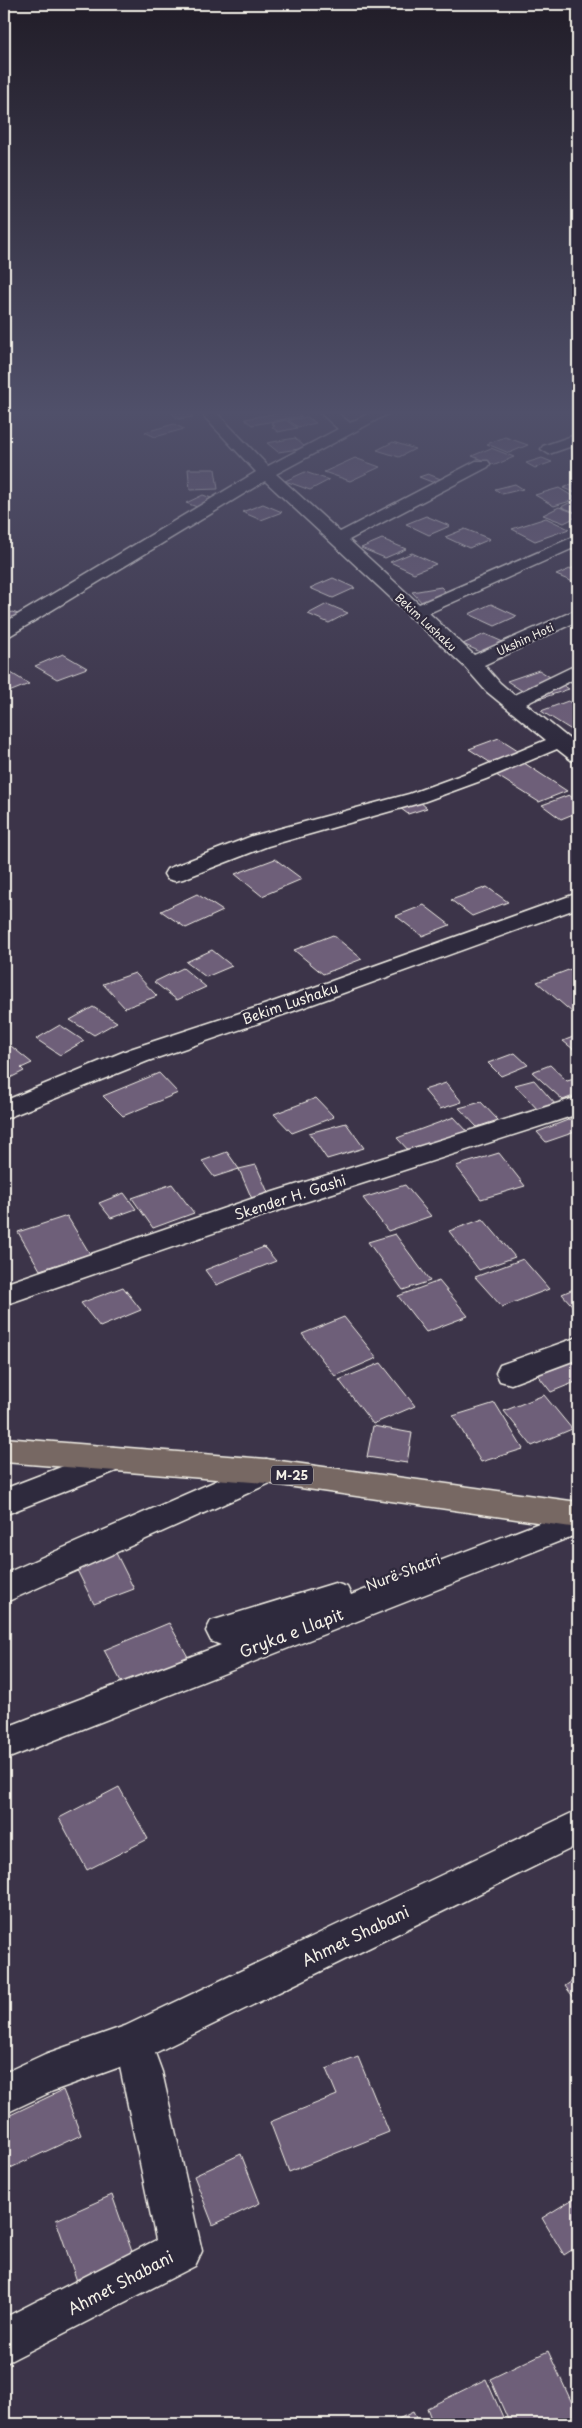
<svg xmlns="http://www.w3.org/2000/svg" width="582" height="2428" viewBox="0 0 582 2428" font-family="'Playpen Sans',sans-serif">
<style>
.building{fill:#6e5e79;stroke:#f4f1e8}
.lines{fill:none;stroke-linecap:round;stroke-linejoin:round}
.minor-casing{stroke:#f4f1e8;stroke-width:3}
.major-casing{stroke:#f4f1e8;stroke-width:3}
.minor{fill:#2f2a3d;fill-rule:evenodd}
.major{fill:#776864;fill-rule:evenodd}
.labels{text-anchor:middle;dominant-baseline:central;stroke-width:4.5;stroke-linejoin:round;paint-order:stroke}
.far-street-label{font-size:11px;fill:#f4f1e8;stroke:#2f2a3d}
.shield{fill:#2f2a3d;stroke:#b9b5b5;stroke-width:1}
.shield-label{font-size:12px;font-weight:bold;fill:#f4f1e8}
.street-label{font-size:14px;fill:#f4f1e8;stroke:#2f2a3d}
.near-street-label{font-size:16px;fill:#f4f1e8;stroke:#2f2a3d}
</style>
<rect width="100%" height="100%" fill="#3c3449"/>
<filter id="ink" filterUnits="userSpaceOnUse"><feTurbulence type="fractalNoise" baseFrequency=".02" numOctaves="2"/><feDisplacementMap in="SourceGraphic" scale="10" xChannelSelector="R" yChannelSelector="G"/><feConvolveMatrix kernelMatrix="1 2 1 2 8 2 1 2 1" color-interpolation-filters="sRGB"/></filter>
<g filter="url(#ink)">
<path class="building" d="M187,410L193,417L178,419L171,412Z
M295,410L302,416L252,425L245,419Z
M307,417L316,423L298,427L288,420Z
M286,420L297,428L278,432L272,427L275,426L271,423Z
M174,424L184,429L155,437L145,432Z
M505,437L528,445L509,453L487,444Z
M295,438L306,448L278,452L267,443Z
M393,442L415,449L399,457L377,450Z
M491,448L514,457L495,465L472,456Z
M355,458L380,467L350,481L324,472Z
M542,458L552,462L535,468L526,463Z
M188,469H215L218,489L190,490Z
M305,472L329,480L310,490L285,481Z
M428,474L446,481L437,484L419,477Z
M578,482V494L563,488Z
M515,484L523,489L502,494L495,489Z
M559,488L577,499L554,506L535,495Z
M203,495L225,503L208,511L186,503Z
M577,499L578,513L561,507Z
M263,504L282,512L261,520L242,512Z
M559,507L578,514V516L564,523L543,515Z
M426,516L450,526L429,535L406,524Z
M546,518L569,529L535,541L512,529Z
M465,529L490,539L469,548L445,537Z
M382,539L406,549L385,558L361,548Z
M412,553L436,564L414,573L390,562Z
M577,566L578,584L556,575Z
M333,578L355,588L333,598L310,588Z
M441,587L455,602L426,607L412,592Z
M327,604L348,613L329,623L308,614Z
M491,604L517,616L495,626L469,614Z
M12,612L34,619L17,630L4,626V617Z
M485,634L512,646L489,656L463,644Z
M63,654L87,668L57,679L35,666Z
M539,670L569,689L536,700L507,681Z
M11,673L29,684L4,694V675Z
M568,701L578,707V734L541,711Z
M499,738L521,752L491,763L469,749Z
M524,763L567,791L539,802L496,775Z
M569,795L578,802V812L561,819L542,805Z
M420,802L427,808L408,814L400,808Z
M275,859L302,879L262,896L235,874Z
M487,887L508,902L472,916L451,900Z
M197,894L223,911L186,928L161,911Z
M424,905L450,925L422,936L396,916Z
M333,935L362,959L323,974L294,950Z
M212,950L232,966L206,977L186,962Z
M183,968L206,987L177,1000L154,982Z
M571,969L578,976V1011L573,1013L537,982Z
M135,973L157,996L125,1008L103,984Z
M93,1007L117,1022L94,1035L70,1020Z
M60,1025L84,1041L60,1055L36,1039Z
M578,1035V1047L573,1049L563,1041Z
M11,1046L32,1063L21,1068L24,1071L4,1081V1050Z
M515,1053L528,1065L501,1076L488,1063Z
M550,1065L567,1081L578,1078V1094L563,1100L532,1072Z
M159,1073L178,1093L123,1116L103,1096Z
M534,1080L556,1105L539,1111L515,1085Z
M446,1083L462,1102L440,1109L424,1090Z
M316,1098L334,1117L292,1133L274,1114Z
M481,1102L498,1120L477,1127L459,1108Z
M578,1116V1131L546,1142L537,1132Z
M454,1117L468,1132L410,1152L397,1138Z
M346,1123L364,1148L327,1159L309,1133Z
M227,1152L239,1169L214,1177L202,1161Z
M499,1153L525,1186L481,1199L456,1166Z
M256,1165L269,1195L252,1199L239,1169Z
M172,1184L194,1213L153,1228L132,1198Z
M405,1185L431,1216L388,1231L363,1198Z
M124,1193L136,1209L111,1218L99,1203Z
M67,1216L90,1254L40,1270L18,1232Z
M483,1219L515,1257L479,1270L449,1231Z
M395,1234L430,1281L403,1290L368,1242Z
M264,1247L276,1261L216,1285L205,1270Z
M523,1259L549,1289L502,1307L475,1277Z
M439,1281L468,1316L426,1332L398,1296Z
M123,1287L141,1310L100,1327L81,1303Z
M578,1287V1312L562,1294Z
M344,1317L377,1358L335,1376L302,1334Z
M578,1351V1381L551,1392L533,1369Z
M381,1363L415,1406L373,1424L339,1380Z
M544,1395L572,1429L532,1446L504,1411Z
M495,1403L523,1449L481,1462L453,1416Z
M373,1426L412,1433L407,1463L367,1457Z
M115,1551L134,1589L94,1604L75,1566Z
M169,1623L188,1657L123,1685L104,1650Z
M119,1787L148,1839L87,1870L59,1818Z
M578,1977V2003L565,1986Z
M358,2057L389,2132L289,2172L270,2122L337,2095L326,2069Z
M63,2090L81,2135L4,2171V2118Z
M241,2154L260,2203L213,2225L194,2176Z
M112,2195L135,2260L79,2287L56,2220Z
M578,2196V2246L564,2255L542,2218Z
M548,2351L578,2416V2424H510L490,2379Z
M486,2379L506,2424H433L427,2408Z
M413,2412L419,2424H388Z"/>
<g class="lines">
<defs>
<path id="minor" d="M198,410H214L268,466L338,429L317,410H334L350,423L375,410H395L276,474L340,532L476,461H488L490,464L488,467L349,540L419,604L578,535V546L429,613L474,655L578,609V621L484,665L500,683L514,695L578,664V677L526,704L578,746V762L571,760L557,749L486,779L423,802L268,846L183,879L175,881L167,879L164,874L167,869L252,836L409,794L472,771L546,740L486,691L465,667L412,618L409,617L406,612L265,481L11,635L4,637V623L256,472Z
M578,434V444L549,454L541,449L543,446Z
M578,893V908L288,1013L148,1061L4,1119V1101L130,1049L270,1003Z
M578,1097V1114L277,1211L4,1305V1284L257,1197Z
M578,1337V1359L511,1384L500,1381L496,1373L500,1365Z
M113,1447L124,1450L129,1459L124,1468L4,1515V1489Z
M266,1459L277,1462L282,1471L277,1480L4,1603V1574Z
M578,1508V1534L4,1760V1728L221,1645L211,1641L206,1631L211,1621L335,1583L347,1587L351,1595Z
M578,1810V1845L155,2053L162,2072L202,2251L195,2266L4,2364V2318L156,2240L120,2067L53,2091L4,2114V2073L45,2054L125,2026Z"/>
<path id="major" d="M4,1438L266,1459L578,1502V1528L266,1483L4,1462Z"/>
</defs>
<use href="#minor" class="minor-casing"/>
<use href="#major" class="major-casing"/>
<use href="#minor" class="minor"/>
<use href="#major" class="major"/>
</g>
</g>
<linearGradient id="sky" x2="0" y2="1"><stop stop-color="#211d28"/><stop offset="0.55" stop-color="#50506a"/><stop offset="1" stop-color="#50506a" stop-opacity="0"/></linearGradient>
<rect width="582" height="750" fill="url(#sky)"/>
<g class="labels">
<g class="far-street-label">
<text transform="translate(426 622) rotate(43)">Bekim Lushaku</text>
<text transform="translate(525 639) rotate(-25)">Ukshin Hoti</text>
</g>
<rect class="shield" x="271" y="1465.5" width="42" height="19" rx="4"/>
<g class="shield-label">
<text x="292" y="1475">M-25</text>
</g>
<g class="street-label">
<text transform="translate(290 1003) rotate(-19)">Bekim Lushaku</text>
<text transform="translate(290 1197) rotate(-18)">Skender H. Gashi</text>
<text transform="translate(403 1572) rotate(-21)">Nurë Shatri</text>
</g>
<g class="near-street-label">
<text transform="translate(291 1632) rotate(-21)">Gryka e Llapit</text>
<text transform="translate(355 1935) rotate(-26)">Ahmet Shabani</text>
<text transform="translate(120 2282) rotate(-28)">Ahmet Shabani</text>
</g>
</g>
<rect width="582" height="2428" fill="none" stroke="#2f2a3d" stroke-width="20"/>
<rect x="10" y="10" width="562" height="2408" fill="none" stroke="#f4f1e8" stroke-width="2" filter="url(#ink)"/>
</svg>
